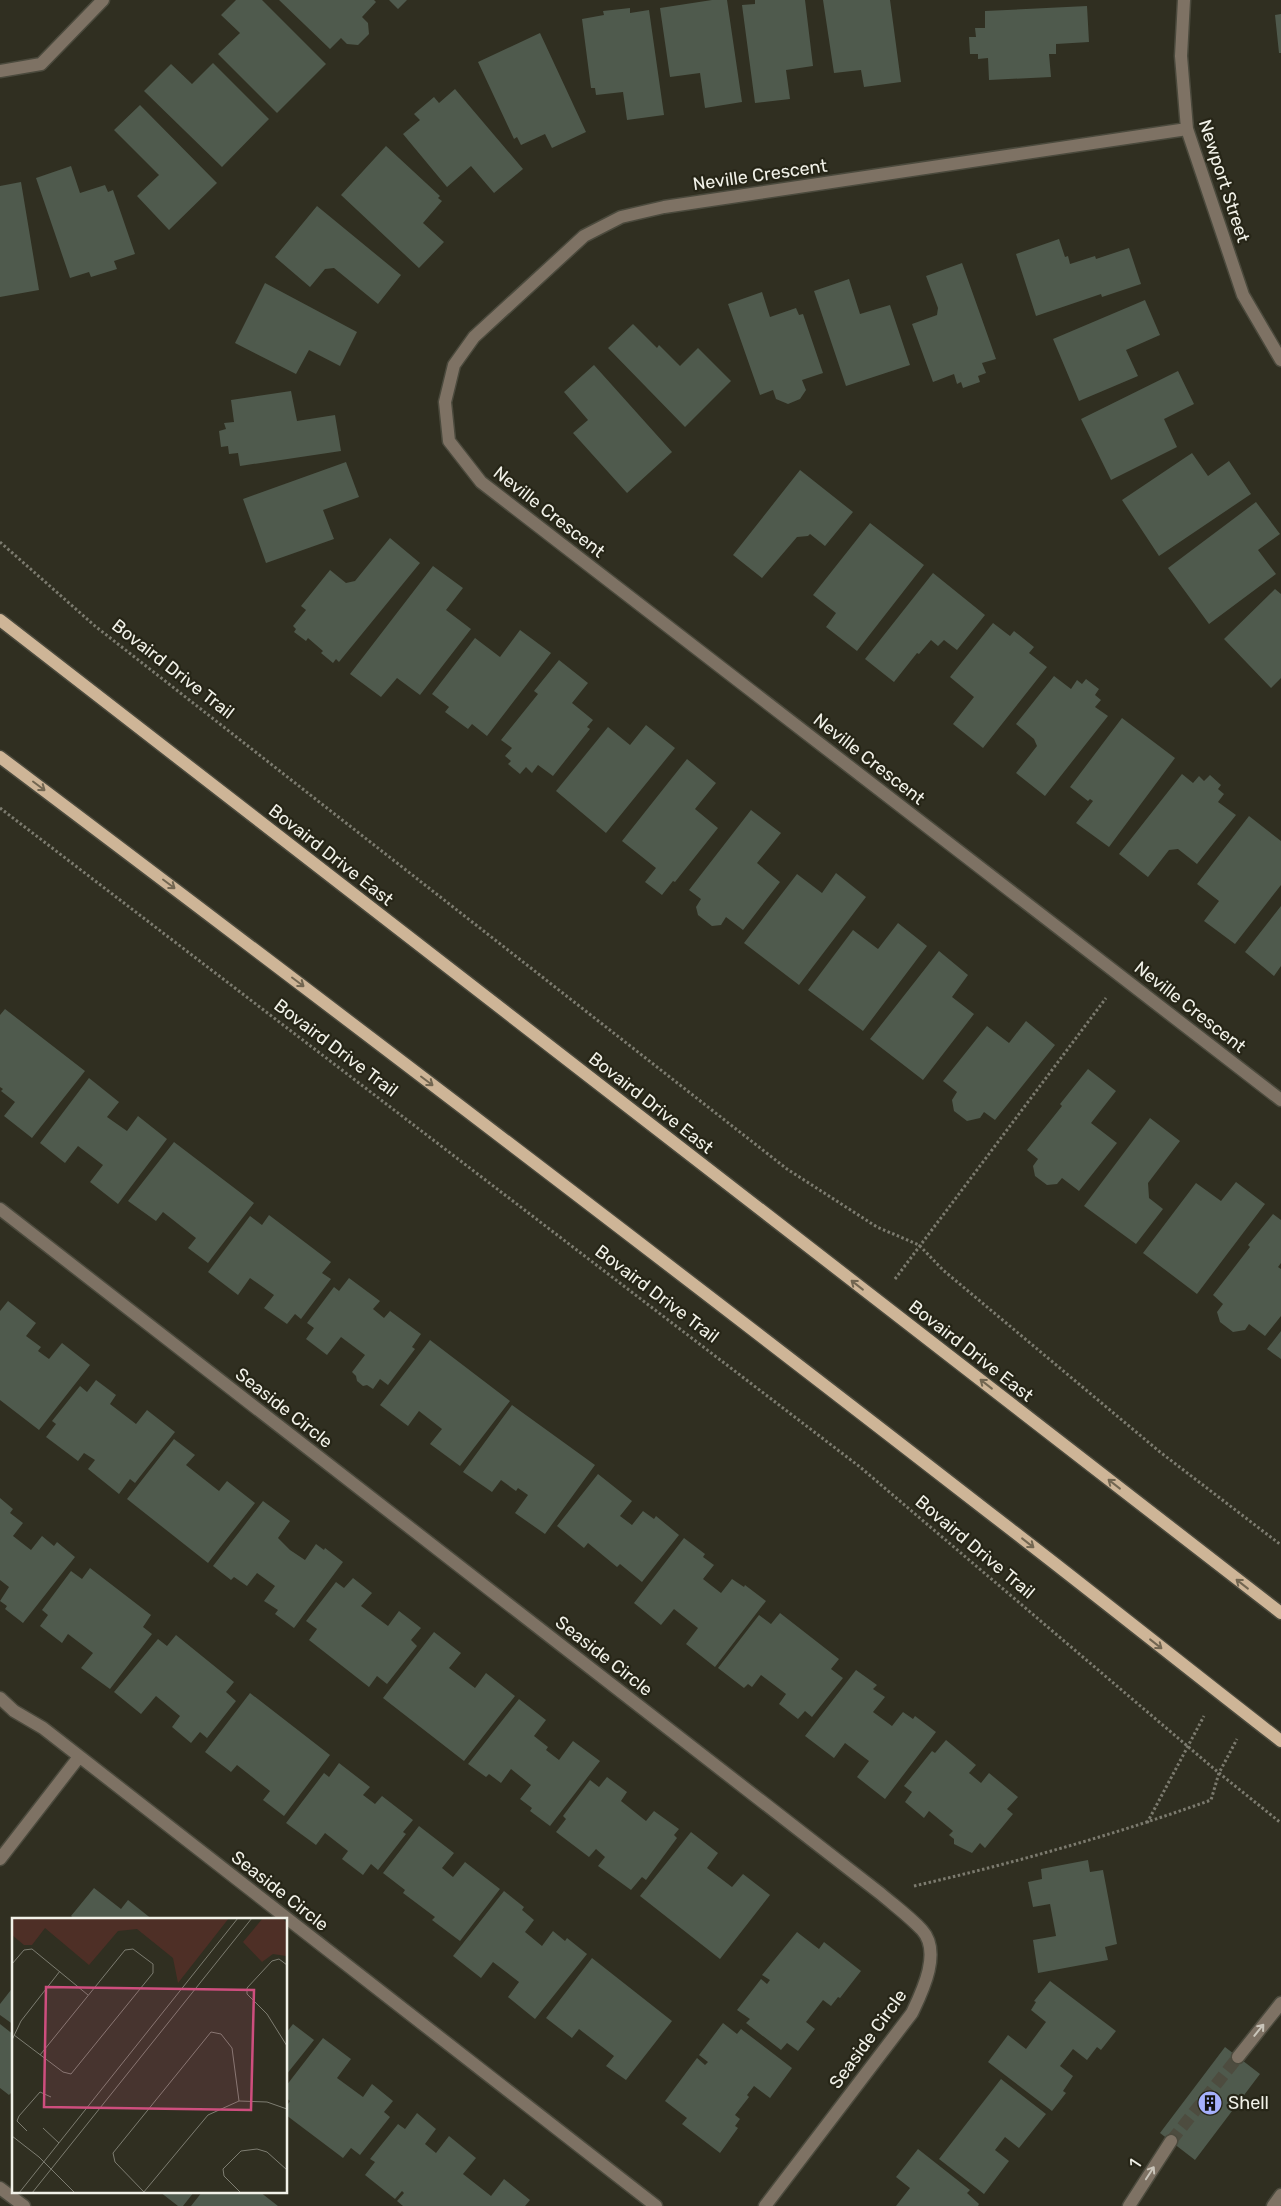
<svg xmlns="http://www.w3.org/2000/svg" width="1281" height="2206" viewBox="0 0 1281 2206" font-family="Rubik,sans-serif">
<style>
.building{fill:#4f5a4d}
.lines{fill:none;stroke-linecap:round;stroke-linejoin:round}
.minor-tunnel{stroke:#4d4c3f;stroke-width:12;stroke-dasharray:12 6;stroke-linecap:butt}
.minor-casing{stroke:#4b4a3d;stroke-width:15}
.major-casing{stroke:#4b4a3d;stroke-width:15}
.path{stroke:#7c7b6f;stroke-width:3;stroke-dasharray:2.5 2.5;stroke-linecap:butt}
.minor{stroke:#7e7264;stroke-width:12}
.major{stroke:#ceb597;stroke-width:12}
.oneway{stroke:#726651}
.oneway2{stroke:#c9c5ba}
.labels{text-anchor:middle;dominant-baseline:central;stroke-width:4.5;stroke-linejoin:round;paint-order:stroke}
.street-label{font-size:18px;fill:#f1f1e8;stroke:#262517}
.poi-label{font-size:18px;fill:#f1f1e8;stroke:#262517;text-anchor:start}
.inset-road{fill:none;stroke:#7d7d71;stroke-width:1}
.view{fill:#ce4e7e;fill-opacity:0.15;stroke:#ce4e7e;stroke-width:2.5}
.inset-edge{fill:none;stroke:#f1f1e8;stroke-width:2.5}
</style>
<rect width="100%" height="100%" fill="#302f21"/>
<path class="building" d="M236,0H262L326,64L277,113L218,54L240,33L221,15Z
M279,0H374L376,2L362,17L368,23L369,34L358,45L347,44L341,38L330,49Z
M389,0H407L398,9Z
M712,0H727L742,102L705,108L700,73L670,77L660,8Z
M755,0H805L813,66L786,70L790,99L755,103L742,5L755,4Z
M823,0H890L901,82L864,87L861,70L834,73Z
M1087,6L1089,42L1056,44V54H1049L1051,77L989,80L988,58L978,59V54H970L969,37H976L975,28H985V11Z
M630,8V13L649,10L664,115L627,120L623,92L596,95L595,88H591L582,19L604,15L603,11Z
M1281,14V53H1279L1275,15Z
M540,33L586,132L552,148L545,134L521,145L517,137L514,139L478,62Z
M213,63L269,119L222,167L144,91L171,64L192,84Z
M455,89L523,169L494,193L471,166L447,187L403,134L420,120L414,114L434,97L439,103Z
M140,105L217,183L169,230L137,196L159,175L114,130Z
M386,146L440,196L438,198L442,201L423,223L444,242L419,268L341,195Z
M71,166L80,193L105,185L108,192L113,190L135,254L114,261L117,269L91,277L89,272L70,278L36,178Z
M21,182L39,290L0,297V186Z
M317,206L401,275L378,304L334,268L325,269L310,287L275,257Z
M1059,239L1065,257L1068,256L1070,264L1095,256L1096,259L1129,248L1141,284L1102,297L1101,294L1036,316L1016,254Z
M962,263L996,359L982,363L986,373L978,376L980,382L963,388L961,382L957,384L954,374L933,382L912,324L937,315L938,308L926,276Z
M849,279L860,314L890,305L910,365L846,386L814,291Z
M265,283L357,332L340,366L309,350L296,374L235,343Z
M762,292L770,317L796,308L799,315L803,314L823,373L802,380L806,390L800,399L788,404L776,399L773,390L760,395L728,304Z
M1145,300L1160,335L1126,350L1138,376L1079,401L1053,339Z
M633,324L657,348L659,345L680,366L698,348L731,381L685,427L608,348Z
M594,365L672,452L627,493L573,433L588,420L564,392Z
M1178,371L1194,404L1164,419L1177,447L1111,480L1081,419Z
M291,391L297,421L335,415L341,451L240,466L238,453L229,454L228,446L221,447L219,431L226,429L224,423L234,422L231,400Z
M1192,453L1208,476L1229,461L1251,494L1159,556L1122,500Z
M346,462L359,497L323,510L334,539L266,563L243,499Z
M800,470L853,512L825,546L810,534L808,536L797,537L762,578L733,555Z
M1256,502L1280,534L1258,550L1276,574L1209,624L1168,568Z
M870,523L924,565L857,651L826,627L836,613L813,595Z
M390,538L420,563L339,662L336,659L333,663L321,653L323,651L308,638L306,641L294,632L296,629L293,626L306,610L301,606L330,570L346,583L355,581Z
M433,566L463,588L446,610L471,629L420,695L397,678L381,697L350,674Z
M933,573L985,615L957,650L944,640L938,646L931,640L919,654L917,653L894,682L865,659Z
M1275,589L1281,594V678L1271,688L1224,639Z
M993,623L1010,636L1014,631L1034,647L1029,653L1047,667L983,748L953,724L974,697L950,677Z
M520,630L551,653L487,736L472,724L468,729L445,712L449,707L432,694L475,638L500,657Z
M559,660L588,683L572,703L593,720L587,727L590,729L553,776L538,765L532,773L526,767L520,774L508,764L511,761L505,756L512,748L501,740L538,694L534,691Z
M1054,676L1071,689L1077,680L1082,684L1086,679L1099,689L1095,695L1101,700L1095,707L1108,716L1045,796L1016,773L1037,746L1034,739L1016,724Z
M1122,718L1175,758L1109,847L1076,823L1093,801L1090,799L1088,801L1070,787Z
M646,725L675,748L606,833L556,791L608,727L630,745Z
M687,759L716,783L695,809L718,828L675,882L673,881L662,895L645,882L656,868L622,841Z
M1182,774L1193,783L1199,776L1204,781L1210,775L1221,785L1218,789L1224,794L1218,802L1236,815L1197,864L1178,849L1169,850L1148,877L1119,854Z
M751,810L781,833L757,863L780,882L743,930L726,917L721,925L712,926L698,915L696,907L701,899L689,890Z
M1249,816L1281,841V885L1235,944L1204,921L1219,901L1197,884Z
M836,873L866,897L799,985L744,943L797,874L822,893Z
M1281,906V966L1274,976L1245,952Z
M898,923L927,946L863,1031L808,990L853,930L878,949Z
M939,951L968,975L952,997L974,1014L923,1080L870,1039Z
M5,1009L85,1071L32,1138L4,1116L15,1102L1,1091L3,1089L0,1087V1015Z
M1026,1021L1055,1045L995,1120L984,1112L980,1118L967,1121L954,1111L952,1100L957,1092L943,1081L987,1026L1009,1043Z
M1088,1069L1116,1091L1091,1123L1117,1143L1079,1191L1062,1178L1057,1184L1047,1185L1035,1176L1033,1166L1038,1159L1027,1150L1062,1106L1060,1104Z
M89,1078L119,1102L107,1117L127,1131L138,1116L167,1139L118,1204L90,1182L103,1165L78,1146L65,1163L40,1143Z
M1150,1118L1180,1141L1148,1183L1149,1198L1163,1209L1136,1244L1084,1206Z
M174,1142L254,1203L208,1263L188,1248L196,1238L163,1212L156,1221L128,1201Z
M1236,1182L1265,1204L1197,1294L1143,1253L1196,1183L1221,1201Z
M1273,1214L1281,1220V1263L1278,1267L1281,1269V1316L1265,1336L1249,1324L1245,1330L1233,1332L1220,1322L1217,1312L1223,1304L1213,1295L1250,1247L1248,1245Z
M269,1215L331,1262L322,1273L331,1279L301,1319L295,1314L287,1324L264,1308L274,1295L250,1278L238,1295L208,1272L250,1216L262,1225Z
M349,1278L380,1301L373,1309L384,1318L390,1311L421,1334L412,1347L415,1349L388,1385L380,1379L373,1389L367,1385L363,1386L357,1381L356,1376L352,1372L365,1355L341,1337L327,1355L306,1339L314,1328L307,1323L334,1287L339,1291Z
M8,1301L36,1323L26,1336L41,1347L38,1351L49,1359L62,1343L90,1365L39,1430L0,1400V1311Z
M1281,1331V1359L1267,1349Z
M430,1340L510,1401L460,1466L430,1444L442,1429L419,1411L408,1426L380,1405Z
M96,1380L116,1395L110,1404L136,1424L147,1410L175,1432L135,1483L130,1479L119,1494L88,1469L95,1460L84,1453L78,1461L46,1437L56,1424L52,1421L80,1386L87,1392Z
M512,1405L595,1465L545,1534L515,1513L528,1495L518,1488L516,1491L501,1480L492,1492L463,1472Z
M174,1439L195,1455L186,1465L219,1491L227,1481L255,1503L208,1563L127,1499Z
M598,1474L632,1501L620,1516L632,1525L643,1511L654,1519L656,1516L679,1535L642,1582L620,1564L617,1567L588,1543L584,1548L557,1526Z
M0,1498L13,1509L10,1513L23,1523L13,1536L31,1550L42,1536L54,1546L57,1542L75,1557L23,1623L5,1609L7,1606L0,1601L9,1587L0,1580Z
M263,1501L290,1521L278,1538L290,1550L305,1560L316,1544L324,1550L325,1548L343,1562L294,1628L275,1614L278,1610L264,1601L275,1586L257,1573L247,1586L234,1577L231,1580L213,1566Z
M684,1538L705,1554L703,1557L714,1565L703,1579L721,1593L732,1579L744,1587L745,1585L766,1601L715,1667L686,1644L698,1628L674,1609L661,1625L634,1603Z
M90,1568L151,1615L143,1627L152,1634L110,1689L81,1668L93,1653L68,1634L62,1643L40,1626L48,1615L42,1610L71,1571L82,1579Z
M353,1578L372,1593L361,1606L388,1626L399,1611L421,1628L411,1640L417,1646L387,1684L377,1676L369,1687L309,1640L317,1629L306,1621L336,1582L344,1588Z
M780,1613L839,1659L831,1669L843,1678L812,1717L805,1711L798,1719L779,1704L786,1694L761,1675L752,1687L748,1684L744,1688L718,1668L759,1615L771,1624Z
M434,1632L461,1653L449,1668L475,1688L486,1673L515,1696L464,1761L383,1698Z
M176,1635L234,1682L226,1692L236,1701L207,1738L200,1732L191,1743L172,1727L180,1716L156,1696L141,1714L114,1692L158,1639L167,1646Z
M856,1670L877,1685L873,1689L885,1697L873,1712L892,1726L903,1712L913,1719L915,1716L936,1732L885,1799L857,1777L869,1761L845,1743L834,1758L805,1736Z
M250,1693L330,1755L284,1816L263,1800L270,1791L237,1765L231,1772L205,1752Z
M519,1699L546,1720L534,1736L548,1747L546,1750L559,1760L573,1741L600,1761L550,1826L530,1811L532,1808L520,1799L531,1785L511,1769L501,1783L489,1774L486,1777L468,1764Z
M946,1740L976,1765L969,1773L981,1783L989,1773L1018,1797L1007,1809L1013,1814L985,1848L980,1843L972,1853L954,1844V1839L949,1835L953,1831L929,1811L924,1818L905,1802L912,1792L904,1786L932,1751L935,1753Z
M339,1763L370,1787L363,1795L375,1804L382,1796L413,1820L403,1832L406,1834L378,1870L371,1864L363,1875L342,1859L348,1851L325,1833L316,1845L286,1823L324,1773L329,1777Z
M607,1777L627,1792L621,1801L646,1821L654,1811L679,1829L674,1835L677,1838L646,1880L642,1877L631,1890L598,1866L605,1857L596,1849L589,1857L556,1832L566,1819L563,1816L590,1780L599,1787Z
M419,1826L454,1853L442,1868L453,1877L465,1862L500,1889L460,1941L432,1920L435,1917L403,1893L405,1890L383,1873Z
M691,1832L718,1853L707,1868L732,1887L743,1874L770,1895L720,1959L640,1896Z
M1088,1860L1090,1872L1103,1870L1117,1944L1105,1947L1108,1960L1038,1973L1033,1940L1056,1936L1050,1904L1033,1907L1028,1882L1042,1879L1041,1869Z
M94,1888L121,1909L128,1900L153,1920H76L71,1916Z
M504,1891L524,1907L522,1910L534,1920L525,1932L542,1946L553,1931L565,1941L567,1938L587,1954L535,2019L508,1997L519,1982L493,1962L481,1978L453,1956Z
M797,1932L819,1949L824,1942L861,1971L840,1998L838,1997L831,2006L823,2000L806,2022L815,2029L798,2051L787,2043L781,2050L746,2023L750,2019L737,2010L761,1979L767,1984L770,1980L762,1975Z
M592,1958L672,2021L626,2080L606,2066L614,2056L579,2029L572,2038L546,2018Z
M1050,1981L1116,2031L1101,2050L1097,2047L1087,2060L1073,2049L1060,2066L1073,2076L1063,2091L1066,2093L1052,2111L988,2062L1008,2035L1026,2049L1046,2022L1031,2010L1036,2002L1034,2001Z
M14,1986V2025L0,2015V2004Z
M723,2023L737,2034L741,2029L792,2068L770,2098L754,2086L747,2095L749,2097L735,2115L740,2119L735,2126L738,2128L720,2153L682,2124L687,2118L665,2101L697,2058L705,2065L708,2062L699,2055Z
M0,2024L14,2035V2095L11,2093L9,2095L0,2088Z
M293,2024L314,2040L286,2075V2033Z
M323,2038L351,2059L337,2078L363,2097L372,2084L393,2101L384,2112L390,2117L360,2155L351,2148L343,2158L286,2115V2107L290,2101L286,2098V2086Z
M1225,2047L1260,2074L1195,2160L1160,2133Z
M1001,2079L1046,2114L1019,2148L1005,2137L995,2150L1009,2161L984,2194L939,2159Z
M417,2113L436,2129L425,2144L436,2153L449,2136L476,2158L463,2174L491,2196L504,2179L530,2200L525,2206H403L397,2201L404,2193L402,2191L395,2199L365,2175L375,2162L370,2159L398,2124L405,2129Z
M918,2149L970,2190L967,2193L979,2204L978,2206H896L910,2188L896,2177Z
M160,2192H194L183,2206H178Z
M202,2192H260L278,2206H191Z"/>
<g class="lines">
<path class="minor-tunnel" d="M1171,2141L1238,2057"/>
<defs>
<path id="minor" d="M1184,0L1181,56L1187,129L1243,295L1281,360
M0,71L41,64L103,0
M1187,129L664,207L621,217L584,236L474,337L454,365L445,402L449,441L481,482L1281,1100
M0,1209L881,1894C895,1906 910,1917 922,1930C942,1952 922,1992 912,2013L765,2206
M0,1698L14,1711L43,1728L656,2206
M0,1859L79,1757
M1238,2057L1281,2003
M0,2188L24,2206
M1129,2206L1171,2141
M1273,2206L1281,2195"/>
<path id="major" d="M0,620L1281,1613
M0,757C330,1006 660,1257 987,1511C1086,1587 1183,1665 1281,1741"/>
</defs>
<use href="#minor" class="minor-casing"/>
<use href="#major" class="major-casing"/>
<path class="path" d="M0,542L95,626L787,1169L877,1227L919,1245L943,1270L1160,1452L1281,1545
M0,808L860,1467L1219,1773L1281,1823
M895,1279L1106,998
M1147,1823L1204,1716
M914,1886C1014,1863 1114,1835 1211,1800L1219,1773L1237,1739"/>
<use href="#minor" class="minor"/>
<use href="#major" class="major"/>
</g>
<defs><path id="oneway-shaft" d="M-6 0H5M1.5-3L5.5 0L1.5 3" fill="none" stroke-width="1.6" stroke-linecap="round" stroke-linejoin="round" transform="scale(1.25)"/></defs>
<g class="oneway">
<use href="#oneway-shaft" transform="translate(39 786) rotate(37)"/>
<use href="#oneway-shaft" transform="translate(169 884) rotate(37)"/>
<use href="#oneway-shaft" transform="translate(298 982) rotate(37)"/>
<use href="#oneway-shaft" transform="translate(427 1081) rotate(37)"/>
<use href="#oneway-shaft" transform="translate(857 1285) rotate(-142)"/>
<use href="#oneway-shaft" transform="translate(986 1384) rotate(-142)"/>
<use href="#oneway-shaft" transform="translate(1114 1484) rotate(-142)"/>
<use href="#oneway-shaft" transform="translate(1028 1543) rotate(38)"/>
<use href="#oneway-shaft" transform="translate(1242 1584) rotate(-142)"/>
<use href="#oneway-shaft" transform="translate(1156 1644) rotate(38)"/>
</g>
<g class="oneway2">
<use href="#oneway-shaft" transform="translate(1259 2030) rotate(-51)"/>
<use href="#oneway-shaft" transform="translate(1150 2173) rotate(-57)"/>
</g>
<defs>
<symbol id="building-disc" viewBox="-11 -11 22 22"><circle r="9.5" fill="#a6b1fc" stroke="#262517"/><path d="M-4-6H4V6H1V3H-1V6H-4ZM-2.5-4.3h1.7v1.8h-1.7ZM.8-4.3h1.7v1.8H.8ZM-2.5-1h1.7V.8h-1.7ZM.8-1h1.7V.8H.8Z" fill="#111"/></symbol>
</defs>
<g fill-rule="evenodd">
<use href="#building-disc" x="1196" y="2089" width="28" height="28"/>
</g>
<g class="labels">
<g class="street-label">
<text transform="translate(760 175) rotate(-8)">Neville Crescent</text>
<text transform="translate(1224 181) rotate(72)">Newport Street</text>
<text transform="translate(549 512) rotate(38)">Neville Crescent</text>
<text transform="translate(173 669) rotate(38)">Bovaird Drive Trail</text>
<text transform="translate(869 759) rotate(38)">Neville Crescent</text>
<text transform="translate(331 855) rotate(38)">Bovaird Drive East</text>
<text transform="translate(1190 1007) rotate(38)">Neville Crescent</text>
<text transform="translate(336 1048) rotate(37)">Bovaird Drive Trail</text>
<text transform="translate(651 1103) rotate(38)">Bovaird Drive East</text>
<text transform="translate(657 1294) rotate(37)">Bovaird Drive Trail</text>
<text transform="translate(971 1351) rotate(38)">Bovaird Drive East</text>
<text transform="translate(284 1408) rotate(38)">Seaside Circle</text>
<text transform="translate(975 1547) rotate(40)">Bovaird Drive Trail</text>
<text transform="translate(604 1656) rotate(38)">Seaside Circle</text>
<text transform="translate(280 1891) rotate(38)">Seaside Circle</text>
<text transform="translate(868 2039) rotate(-54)">Seaside Circle</text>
<text transform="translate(1135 2164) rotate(-57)">1</text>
</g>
<g class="poi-label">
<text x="1228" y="2103">Shell</text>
</g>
</g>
<g transform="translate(12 1918)">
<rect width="275" height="275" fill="#302f21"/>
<path d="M0,0H217L166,65L161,40L125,11L106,13L77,47L33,10L20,27H12L0,17ZM251,0H270L275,5L274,38L261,36L250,44L231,24Z" fill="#4e2f26"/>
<path class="inset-road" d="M0,46L12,32L20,31L76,77M275,47L267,41L260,43L235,70V76L255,96L275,128M2,117L51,154L59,156L141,55V46L121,31L113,32L28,137M0,122L9,103L48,53M31,210L47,225M15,213L5,203L7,198L28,174L39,179M0,218L27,239L63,275M132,274L103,244L101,235L199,114L209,116L220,130L227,183M7,275L226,0M20,275L240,0M131,275L196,197L227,183L255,184L275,191M229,275L212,258L211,251L229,233L245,231L255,234L275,252"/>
<path class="view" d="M34,69L242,72L239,192L32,189Z"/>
<rect width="275" height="275" class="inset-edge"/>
</g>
</svg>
